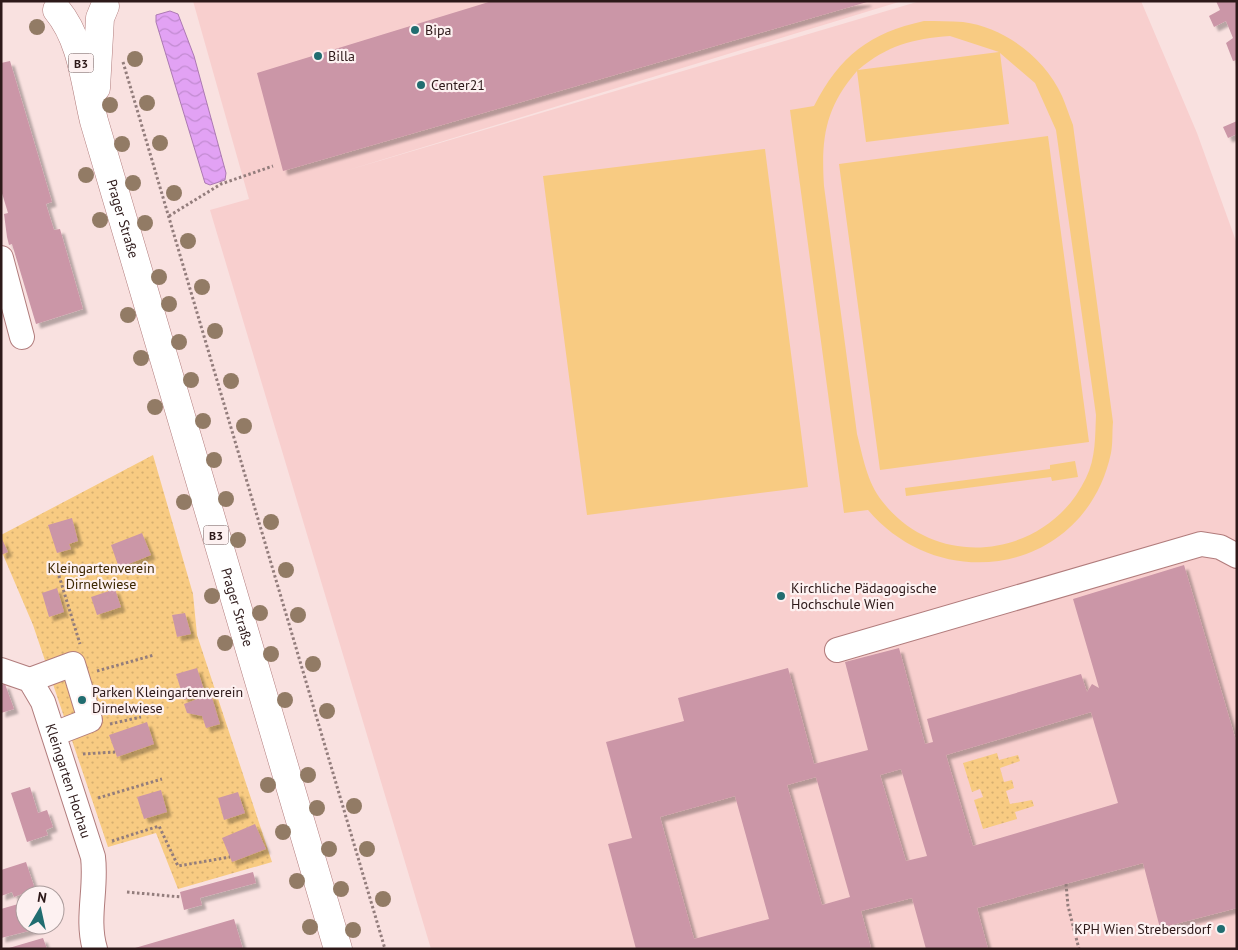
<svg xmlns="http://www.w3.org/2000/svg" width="1238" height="950" viewBox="0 0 1238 950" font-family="'PT Sans',sans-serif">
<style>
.built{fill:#f8cfce}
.grass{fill:url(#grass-dots)}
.pitch{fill:#f8cb82;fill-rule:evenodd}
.water{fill:url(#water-waves);stroke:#ac79b2}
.building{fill:#cb96a7;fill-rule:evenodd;filter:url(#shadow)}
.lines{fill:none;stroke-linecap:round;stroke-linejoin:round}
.minor-casing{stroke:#b17c7c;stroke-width:26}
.major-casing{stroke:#b17c7c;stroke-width:29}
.path{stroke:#937d7c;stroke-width:3;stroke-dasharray:2.5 2.5;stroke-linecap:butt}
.minor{stroke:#fff;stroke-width:24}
.major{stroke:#fff;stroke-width:28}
.tree{fill:#927b65}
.poi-dot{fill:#216d70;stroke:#fdf1f1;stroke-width:2}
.labels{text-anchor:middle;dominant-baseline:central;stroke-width:4.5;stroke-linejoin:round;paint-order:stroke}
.shield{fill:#fdf1f1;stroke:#6b5a5a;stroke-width:1}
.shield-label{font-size:12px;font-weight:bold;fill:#2d1919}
.poi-label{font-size:14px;fill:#2d1919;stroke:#fdf1f1;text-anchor:start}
.street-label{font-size:14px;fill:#2d1919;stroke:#fdf1f1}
.park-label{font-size:14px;fill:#3d2700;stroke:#fdf1f1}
</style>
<defs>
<pattern id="grass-dots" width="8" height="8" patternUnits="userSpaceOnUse" patternTransform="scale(1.25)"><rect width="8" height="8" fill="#f8cb82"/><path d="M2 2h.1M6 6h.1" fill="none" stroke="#d5ae70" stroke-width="1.8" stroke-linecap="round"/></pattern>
<pattern id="water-waves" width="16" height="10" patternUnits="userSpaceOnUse" patternTransform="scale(1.25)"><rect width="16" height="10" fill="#e2a2f4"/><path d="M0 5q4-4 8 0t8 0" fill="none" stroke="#c28bd1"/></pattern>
<filter id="shadow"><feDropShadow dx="4.5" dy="4.5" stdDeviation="1" flood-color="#0004"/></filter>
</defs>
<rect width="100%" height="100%" fill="#f9e1e0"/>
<path class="built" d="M193,1H902L345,171L920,1H1141L1197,133L1237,244V949H431L210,210L249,199Z"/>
<path class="grass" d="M153,455L193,594L197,635L272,862L178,889L156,833L108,847L33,625L1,550V535Z
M997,753L999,760L1018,755L1020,761L1000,768L1004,782L1012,780L1014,788L1006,791L1010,804L1032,800L1034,806L1015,812L1017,819L983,829L974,800L983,797L980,789L972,792L963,763Z"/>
<path class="pitch" d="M924,21C937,21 950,21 963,22C1004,27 1045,58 1062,96C1066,105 1069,115 1073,125L1113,422C1112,432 1113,443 1111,453C1086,571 944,599 868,510L844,513L790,110L814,106C840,56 869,33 924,21ZM950,36L999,52L858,70C888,45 912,39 950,36ZM1000,53L1035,83L1056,130L1096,415C1095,436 1096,458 1086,478C1048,558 937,573 882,501C867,482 863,457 857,434L824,186C821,138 825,108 857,71L866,142L1009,124Z
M1048,136L1089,442L880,470L839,164Z
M765,149L808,487L587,515L543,176Z
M1075,461L1078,477L1052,481L1051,477L906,496L905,488L1050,469V465Z"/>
<path class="water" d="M170,11L178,14L194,56L226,173L225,180L210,185L205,183L156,22V15Z"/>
<path class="building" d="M492,1H867V2L283,171L257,73Z
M1216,1H1237V60L1233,61L1226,43L1233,38L1226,21L1214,27L1209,16L1220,10Z
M10,61L52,202L46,204L54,230L60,229L83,309L36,324L12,244L9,245L7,237L4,214L8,213L1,190V63Z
M1237,121V134L1228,138L1223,127Z
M72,518L78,541L69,544L71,549L57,553L48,525Z
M142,533L151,555L119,568L111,545Z
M1,537L8,552L1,555Z
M1184,565L1237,744V908L1160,928L1143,863L977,908L988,949H926L912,898L861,911L871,948L867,949H636L608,844L632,838L606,742L684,721L678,698L788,668L814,764L868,750L845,662L899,648L925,744L933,742L927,719L1081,674L1087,692L1092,684L1099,688L1073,599ZM1091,712L1118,803L973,846L946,755ZM901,769L927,856L906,861L880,775ZM816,777L850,897L822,905L787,785ZM735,796L769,919L694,939L660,817Z
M57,588L64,612L49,617L42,593Z
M115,589L121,607L97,615L91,597Z
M185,613L191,634L177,637L172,615Z
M197,668L205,693L184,700L176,674Z
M5,684L14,709L1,713V685Z
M211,694L220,724L206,728L202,716L187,713L184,704Z
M147,722L154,744L117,757L109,735Z
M30,787L38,813L47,810L53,827L46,830L48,835L27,842L11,793Z
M161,790L167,812L144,819L137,797Z
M238,792L245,813L224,820L218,798Z
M255,824L266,849L232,862L222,838Z
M26,862L35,889L14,897L12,892L1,896V870Z
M253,872L256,883L200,898L202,905L184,910L180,892Z
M25,902V925H39L40,928L1,938V909Z
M234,919L243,949H135V948Z
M43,938L47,949H9V948Z"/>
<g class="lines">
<defs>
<g id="minor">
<path d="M1,258L22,337"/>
<path d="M837,650L1201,544L1220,547L1237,556"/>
<path id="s1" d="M1,670L30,680L43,702L93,857C97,888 86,919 95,949"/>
<path d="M30,680L73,664L90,720L54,734"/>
</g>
<g id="major">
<path id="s2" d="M57,10C82,40 85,84 94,121L338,949"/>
<path d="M96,88L100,18L105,6"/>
</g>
</defs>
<use href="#minor" class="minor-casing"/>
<use href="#major" class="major-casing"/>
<path class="path" d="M123,62L385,949
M169,216L221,184L273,166
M56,566L80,644
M97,671L154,655
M110,724L141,717
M83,754L115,752
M98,798L162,779
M112,841L159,826L178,866L230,857
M1066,884L1068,906L1079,949
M127,892L181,897"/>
<use href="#minor" class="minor"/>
<use href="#major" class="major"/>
</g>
<g class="tree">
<circle cx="37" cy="27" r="8"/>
<circle cx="135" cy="59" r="8"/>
<circle cx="147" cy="103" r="8"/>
<circle cx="110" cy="105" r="8"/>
<circle cx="160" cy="143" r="8"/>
<circle cx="122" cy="144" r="8"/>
<circle cx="86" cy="175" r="8"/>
<circle cx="133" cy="183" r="8"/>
<circle cx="174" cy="193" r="8"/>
<circle cx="100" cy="220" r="8"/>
<circle cx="145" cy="223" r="8"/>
<circle cx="188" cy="241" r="8"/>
<circle cx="159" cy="277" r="8"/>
<circle cx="202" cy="287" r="8"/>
<circle cx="169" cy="304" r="8"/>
<circle cx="128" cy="315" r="8"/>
<circle cx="215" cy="331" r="8"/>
<circle cx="179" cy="342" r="8"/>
<circle cx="141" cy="358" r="8"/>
<circle cx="191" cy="380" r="8"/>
<circle cx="231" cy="381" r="8"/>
<circle cx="155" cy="407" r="8"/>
<circle cx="203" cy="421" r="8"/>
<circle cx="244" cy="426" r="8"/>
<circle cx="214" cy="460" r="8"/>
<circle cx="226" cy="499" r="8"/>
<circle cx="184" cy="502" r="8"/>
<circle cx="271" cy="522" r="8"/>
<circle cx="238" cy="540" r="8"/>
<circle cx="286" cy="570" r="8"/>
<circle cx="212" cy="596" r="8"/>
<circle cx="260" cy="613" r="8"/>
<circle cx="298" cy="615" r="8"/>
<circle cx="225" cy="643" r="8"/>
<circle cx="271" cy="654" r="8"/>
<circle cx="313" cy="664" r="8"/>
<circle cx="285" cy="700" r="8"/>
<circle cx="327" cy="711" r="8"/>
<circle cx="308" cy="775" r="8"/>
<circle cx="268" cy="785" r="8"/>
<circle cx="354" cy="806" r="8"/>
<circle cx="317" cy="808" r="8"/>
<circle cx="283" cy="832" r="8"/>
<circle cx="329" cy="849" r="8"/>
<circle cx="367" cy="849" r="8"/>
<circle cx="297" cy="881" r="8"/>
<circle cx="341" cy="889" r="8"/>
<circle cx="383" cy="899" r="8"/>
<circle cx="310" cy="927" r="8"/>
<circle cx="353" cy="930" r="8"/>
</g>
<g class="poi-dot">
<circle cx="415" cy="30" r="5"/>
<circle cx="318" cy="56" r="5"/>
<circle cx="421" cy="85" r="5"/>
<circle cx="781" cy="596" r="5"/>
<circle cx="82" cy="700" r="5"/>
<circle cx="1221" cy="929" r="5"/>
</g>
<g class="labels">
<g class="shield">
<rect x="68.5" y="53.5" width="25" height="19" rx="4"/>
<rect x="203.5" y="525.5" width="25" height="19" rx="4"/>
</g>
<g class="shield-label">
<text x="81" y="63">B3</text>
<text x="216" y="535">B3</text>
</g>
<g class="poi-label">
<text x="425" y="30">Bipa</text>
<text x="328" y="56">Billa</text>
<text x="431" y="85">Center21</text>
<text x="791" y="588">Kirchliche Pädagogische<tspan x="791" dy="16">Hochschule Wien</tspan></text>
<text x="92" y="692">Parken Kleingartenverein<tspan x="92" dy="16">Dirnelwiese</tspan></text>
<text x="1211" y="929" text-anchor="end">KPH Wien Strebersdorf</text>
</g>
<g class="street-label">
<text stroke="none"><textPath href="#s2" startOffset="220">Prager Straße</textPath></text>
<text stroke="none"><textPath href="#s2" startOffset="625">Prager Straße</textPath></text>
<text stroke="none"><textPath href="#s1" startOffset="139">Kleingarten Hochau</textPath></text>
</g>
<g class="park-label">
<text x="101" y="568">Kleingartenverein<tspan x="101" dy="16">Dirnelwiese</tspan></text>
</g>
</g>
<rect width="1238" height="950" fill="none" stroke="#2d1919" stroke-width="5"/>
<g transform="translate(40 910) rotate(9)"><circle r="24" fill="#fdf1f1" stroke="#aa9b9b"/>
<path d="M0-4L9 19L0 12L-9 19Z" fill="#216d70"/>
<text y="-8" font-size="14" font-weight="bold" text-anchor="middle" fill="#2d1919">N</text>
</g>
</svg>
